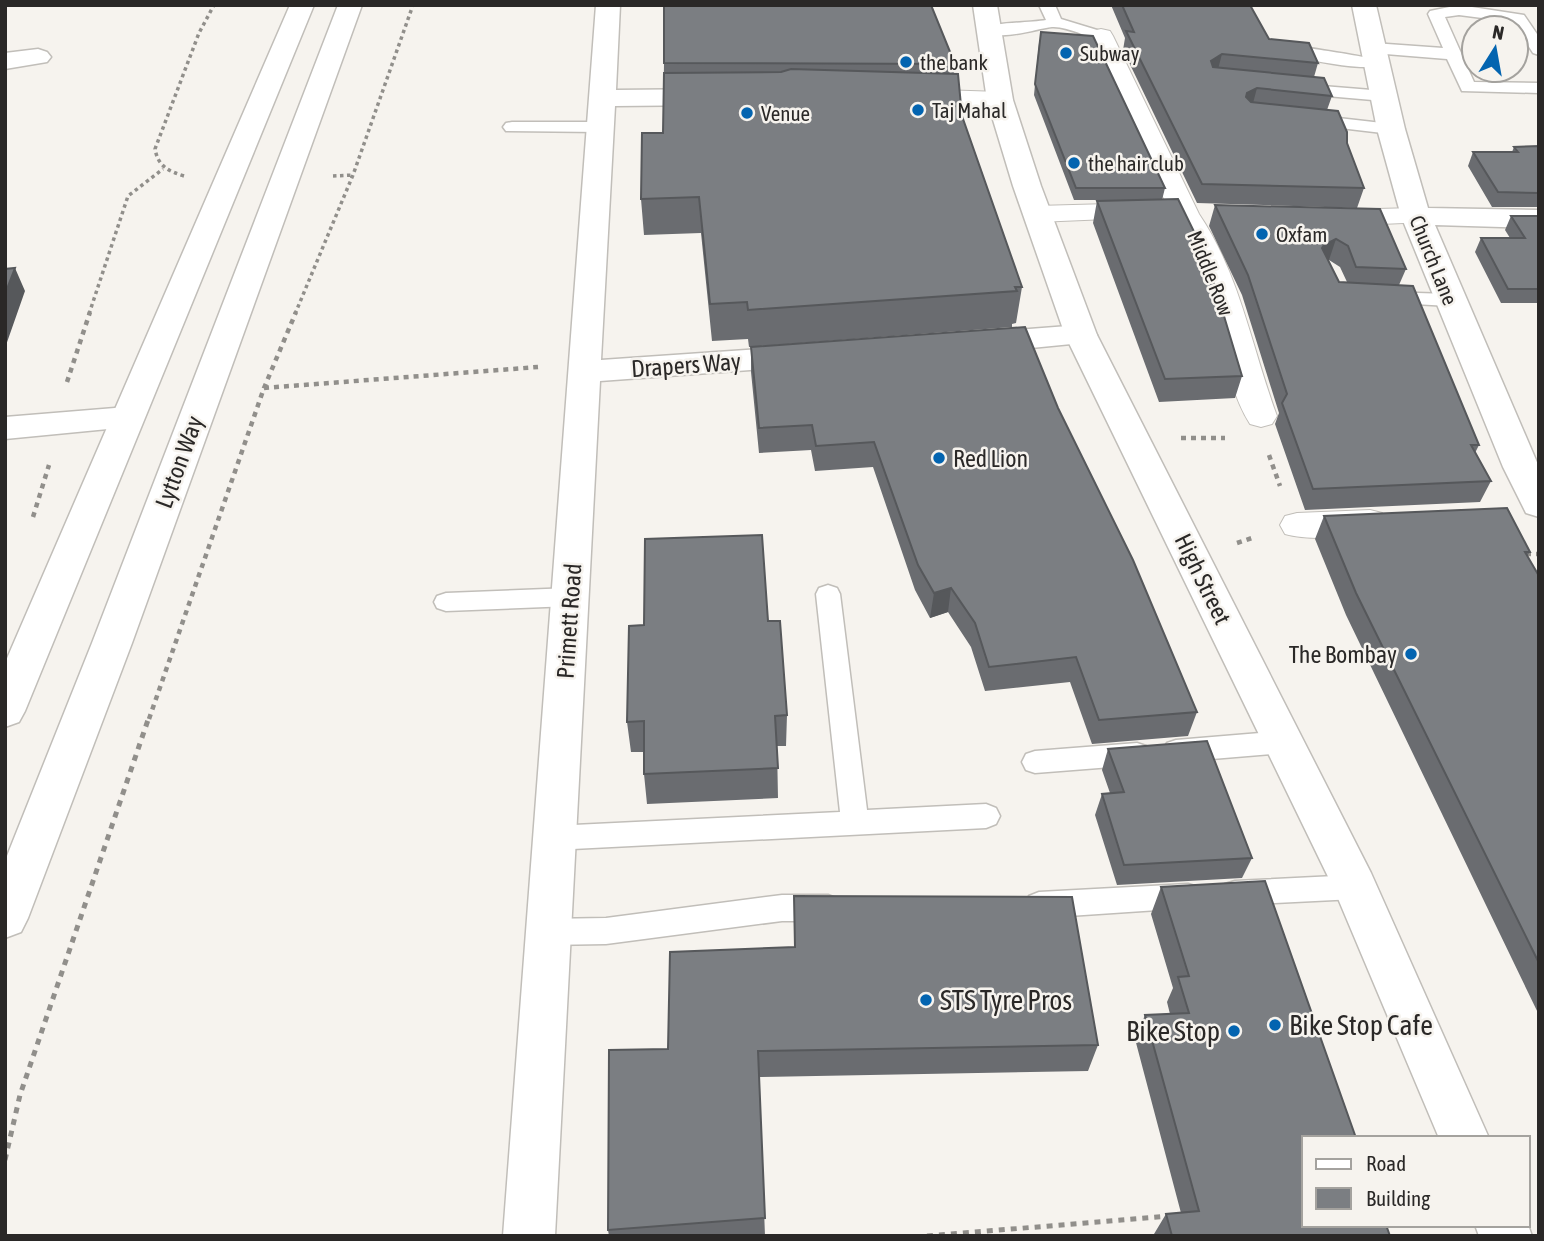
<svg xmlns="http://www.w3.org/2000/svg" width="1544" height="1241" viewBox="0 0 1544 1241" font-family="'Asap Condensed',sans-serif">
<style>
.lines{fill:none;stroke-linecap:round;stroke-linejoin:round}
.service-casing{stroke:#c1beb9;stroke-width:3}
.pedestrian-casing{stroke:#c1beb9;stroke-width:2}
.minor-casing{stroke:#c1beb9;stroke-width:3}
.tertiary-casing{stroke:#c1beb9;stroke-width:3}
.primary-casing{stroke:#c1beb9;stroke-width:3}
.path-far2{stroke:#918f8b;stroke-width:3.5;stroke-dasharray:3.5 3.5;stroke-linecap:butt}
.path-far1{stroke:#918f8b;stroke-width:4.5;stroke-dasharray:5 5;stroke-linecap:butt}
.path{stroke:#918f8b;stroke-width:5;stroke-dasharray:6 6;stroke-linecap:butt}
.service{fill:#fff;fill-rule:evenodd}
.pedestrian{fill:#fff;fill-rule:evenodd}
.minor{fill:#fff;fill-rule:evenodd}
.tertiary{fill:#fff;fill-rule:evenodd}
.primary{fill:#fff;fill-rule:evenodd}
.wall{fill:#6a6c70;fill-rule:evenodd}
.shaded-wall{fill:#56585b}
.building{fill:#7b7e82;stroke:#56585b;stroke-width:2}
.poi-dot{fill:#0364b0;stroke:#f6f3ee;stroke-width:2.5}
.labels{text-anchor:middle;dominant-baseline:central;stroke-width:5;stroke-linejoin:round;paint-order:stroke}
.far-poi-label{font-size:21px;fill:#2a2827;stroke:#f6f3ee;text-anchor:start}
.far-street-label{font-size:21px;fill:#2a2827;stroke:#f6f3ee}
.street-label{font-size:24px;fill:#2a2827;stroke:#f6f3ee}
.poi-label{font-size:24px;fill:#2a2827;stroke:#f6f3ee;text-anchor:start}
.near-poi-label{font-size:28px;fill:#2a2827;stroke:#f6f3ee;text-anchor:start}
</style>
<rect width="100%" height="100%" fill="#f6f3ee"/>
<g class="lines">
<defs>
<path id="service" d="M1039,5H1055L1061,19L1107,33L1109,36L1101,41C1087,37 1067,26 1052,27C1035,29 996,43 982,29C990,22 1031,23 1046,20Z
M1459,5L1524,15L1539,37V55L1533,53L1513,22L1459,15L1445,17L1474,82L1539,83V93L1462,91L1447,59L1373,53L1365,48L1373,43L1443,48L1428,14L1430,11Z
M1282,44C1298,47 1378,57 1384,63C1372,75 1295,57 1276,52L1274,49Z
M1298,84L1384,91L1392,96L1384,101L1292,93L1290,89Z
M1312,115L1391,124L1400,129L1391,134L1306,124L1303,120Z
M512,122H599L608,127L599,132L506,131L503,127L506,123Z
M1386,292L1449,294L1456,296L1459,300L1456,304L1449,306L1379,302L1376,298L1379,294Z
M828,585L837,588L840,594L867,810L986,804L996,808L1000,816L996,824L986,828L553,850L543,846L539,838L543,830L553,826L840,812L816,594L819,588Z
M571,588L580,591L583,597L580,603L571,606L446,611L437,608L434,602L437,596L446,593Z
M1284,731L1293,734L1297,742L1293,750L1284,753L1176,762L1167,759L1163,751L1167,743L1176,740Z
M1137,743L1146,746L1150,754L1146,762L1137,765L1035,773L1026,770L1022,762L1026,754L1035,751Z
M1355,875L1365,878L1369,887L1365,896L1355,899L1235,905L1225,902L1221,893L1225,884L1235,881Z
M1188,884L1198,887L1202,896L1198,905L1188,908L1039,918L1029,914L1025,905L1029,896L1039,892Z
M782,895H828L838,899L842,908L838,917L828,921H782L606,944L547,945L537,941L532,932L537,923L547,919L606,918Z"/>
<path id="pedestrian" d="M1101,29L1110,31L1113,36L1199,214C1240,274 1252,349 1277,416L1272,424L1261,427L1250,424C1227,387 1222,339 1210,298C1201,270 1188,239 1171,214L1089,36L1092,31Z
M911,89L1000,92L1009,95L1013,100L1009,105L1000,108L902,102L898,97L902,92Z
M1145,203L1155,205L1159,211L1155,217L1037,222L1027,220L1023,214L1027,208L1037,206Z
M1416,208L1426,210L1430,216L1426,222L1336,226L1326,224L1322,218L1326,212L1336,210Z
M1370,510L1382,513L1387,522L1382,531C1358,538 1309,541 1285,534L1280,525L1285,516L1297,513Z"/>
<path id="minor" d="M596,5H620L616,90L716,89L725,91L729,97L725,103L716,105L615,106L601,360L804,346L815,349L820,356L815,363L804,366L600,381L555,1236H503Z
M1352,5H1376L1405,129L1428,208L1539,210V228L1435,225L1539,467V517L1526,513L1503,467L1401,216L1377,129Z
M38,49L47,52L51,57L47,62L5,69V53Z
M1081,325L1092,328L1097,335L1092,342L979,353L968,350L963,343L968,336L979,333Z
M127,407L139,410L144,418L139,426L5,439V417Z"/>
<path id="tertiary" d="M973,5H997L1013,100L1041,186L1097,335L1371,873L1489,1138H1439L1334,889L1065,335L1013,186L987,100Z
M1475,1225H1528L1532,1236H1479Z"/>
<path id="primary" d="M290,5H314L25,711L19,722L5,727V663Z
M338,5H362L132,643L28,918L21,932L5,938V861L92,643Z"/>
</defs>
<use href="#service" class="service-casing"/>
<use href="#pedestrian" class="pedestrian-casing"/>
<use href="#minor" class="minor-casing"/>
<use href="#tertiary" class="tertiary-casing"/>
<use href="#primary" class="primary-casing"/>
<path class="path-far2" d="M184,176C168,171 158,166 155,149L199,33L214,5
M333,176L353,175
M89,314L128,196L163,169
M295,314L353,175L413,5"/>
<path class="path-far1" d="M67,382L90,312
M264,388L538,367
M1181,438H1225
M1269,455L1280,486
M33,517L49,465
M1237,543L1255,537
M1526,554H1539
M149,719L264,388L296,312"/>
<path class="path" d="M5,1160L20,1095L149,717
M927,1236L1170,1216"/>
<use href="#service" class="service"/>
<use href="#pedestrian" class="pedestrian"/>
<use href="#minor" class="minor"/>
<use href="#tertiary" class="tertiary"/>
<use href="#primary" class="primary"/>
</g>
<path class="wall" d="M1111,5H1250L1269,39L1318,63L1314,77L1332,96L1327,110L1347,143L1364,188L1357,208L1197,203L1123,50L1125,38Z
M1039,43L1165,188L1162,200H1074L1034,95Z
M664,63L955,64L954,74L962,116L1022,287L1016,323L1012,324V327L749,347L748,339L712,341L701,233L644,235L641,199L663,133Z
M1539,146V207H1492L1468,166L1473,152H1512L1514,147Z
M1097,201L1242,376L1235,398L1159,402L1093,223Z
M1215,205L1380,209L1406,269L1399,285L1479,445L1475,453L1491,481L1480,502L1305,510L1275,424L1279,413L1242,295L1209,226ZM1328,260H1329L1340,267L1347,282H1339Z
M1511,216H1539V303H1501L1475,252L1481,238H1510L1505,230Z
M751,347L1058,408L1197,712L1188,736L1092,744L1070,682L985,691L971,647L948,612L930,618L915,590L873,467L815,471L811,450L759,453L751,372Z
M1324,516L1530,552L1527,556L1539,576V1015L1346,615L1315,539Z
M768,621L787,715L786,746H777L778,798L647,804L644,774V752H631L627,722Z
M1108,749L1252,858L1242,878L1117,885L1095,815L1102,794L1110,793L1102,770Z
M1161,887L1304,1138L1390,1236H1155L1154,1234L1166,1214L1181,1213L1135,1039L1145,1015L1170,1014L1167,1002L1173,988L1151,914Z
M794,896L1098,1045L1088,1071L759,1077L765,1236H609L608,1230L668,1049L794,947Z"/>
<path class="shaded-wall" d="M1222,54L1217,73L1206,80L1211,61Z
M1257,88L1252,107L1242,113L1247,93Z
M1336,239L1329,260L1317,266L1324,245Z
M15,268L25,291L5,348V294Z
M951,588L948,612L930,618L934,593Z"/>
<path class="building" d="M664,5H931L955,64L664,63Z
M1122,5H1250L1269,39L1309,43L1318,63L1222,54L1211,61L1213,67L1324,78L1332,96L1257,88L1247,93L1246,97L1251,102L1338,111L1347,132V143L1364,188L1202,184L1126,31L1134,32Z
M1041,32L1093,36L1165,188H1076L1035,84Z
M791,69L958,74L962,116L1022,287H1015L1017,291L748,310L747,302L710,304L699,197L641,199L642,133H663L664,73L781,72Z
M1539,146V193L1498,192L1473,152H1518L1514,147Z
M1178,199L1206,256L1242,376L1165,379L1097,201Z
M1215,205L1380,209L1406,269L1356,267L1348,246L1336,239L1324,245L1322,248L1339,282L1413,286L1479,445H1471L1491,481L1313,489L1282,403L1287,394L1248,275Z
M1511,216H1539V289H1508L1481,238H1525Z
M15,268L5,294V269Z
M1025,327L1058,408L1133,560L1197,712L1099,720L1076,657L989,667L975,623L951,588L934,593L918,565L874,442L816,446L812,425L759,428L751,347Z
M1507,508L1530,552H1525L1539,576V963L1356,593L1324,516Z
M762,535L768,621H780L787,715L775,716L778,768L644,774V721L627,722L629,626L644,625L645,539Z
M1207,741L1252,858L1124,865L1102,794L1124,792L1108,749Z
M1265,881L1356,1138H1304V1225H1386L1390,1236H1172L1166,1214L1199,1211L1145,1015L1189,1013L1178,977L1189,976L1161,887Z
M794,896L1072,897L1098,1045L758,1051L765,1218L608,1230L609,1050L668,1049L670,952L795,947Z"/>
<g class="poi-dot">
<circle cx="1066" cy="53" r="7"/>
<circle cx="906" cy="62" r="7"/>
<circle cx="918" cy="110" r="7"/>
<circle cx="747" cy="113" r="7"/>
<circle cx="1074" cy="163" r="7"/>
<circle cx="1262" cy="234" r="7"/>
<circle cx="939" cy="458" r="7"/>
<circle cx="1411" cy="654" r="7"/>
<circle cx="926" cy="1000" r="7"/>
<circle cx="1275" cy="1025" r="7"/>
<circle cx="1234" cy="1031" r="7"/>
</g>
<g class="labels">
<g class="far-poi-label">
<text x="1080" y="53">Subway</text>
<text x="920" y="62">the bank</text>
<text x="932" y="110">Taj Mahal</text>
<text x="761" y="113">Venue</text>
<text x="1088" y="163">the hair club</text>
<text x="1276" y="234">Oxfam</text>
</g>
<g class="far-street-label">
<text transform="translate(1434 260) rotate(68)">Church Lane</text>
<text transform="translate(1211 273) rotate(68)">Middle Row</text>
</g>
<g class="street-label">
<text transform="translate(686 365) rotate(-4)">Drapers Way</text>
<text transform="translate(179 462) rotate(-70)">Lytton Way</text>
<text transform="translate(1203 579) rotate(64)">High Street</text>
<text transform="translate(569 621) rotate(-86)">Primett Road</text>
</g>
<g class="poi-label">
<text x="953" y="458">Red Lion</text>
<text x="1397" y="654" text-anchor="end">The Bombay</text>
</g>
<g class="near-poi-label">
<text x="940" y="1000">STS Tyre Pros</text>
<text x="1289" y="1025">Bike Stop Cafe</text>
<text x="1220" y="1031" text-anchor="end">Bike Stop</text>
</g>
</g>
<rect width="1544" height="1241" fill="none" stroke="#2a2827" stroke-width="14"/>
<rect x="1302" y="1136" width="228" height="91" fill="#f6f3ee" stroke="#a4a29e" stroke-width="2"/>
<rect x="1316" y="1159" width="35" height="10" fill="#ffffff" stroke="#a4a29e" stroke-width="2"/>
<text x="1366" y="1171" font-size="21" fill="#2a2827">Road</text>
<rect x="1316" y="1188" width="35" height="21" fill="#7b7e82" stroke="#a4a29e" stroke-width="2"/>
<text x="1366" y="1206" font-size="21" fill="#2a2827">Building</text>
<g transform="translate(1495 49) rotate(11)"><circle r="33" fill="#f6f3ee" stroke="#a4a29e" stroke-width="2"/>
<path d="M0-5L12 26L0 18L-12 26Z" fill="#0364b0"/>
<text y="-10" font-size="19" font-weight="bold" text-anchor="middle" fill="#2a2827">N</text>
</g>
</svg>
